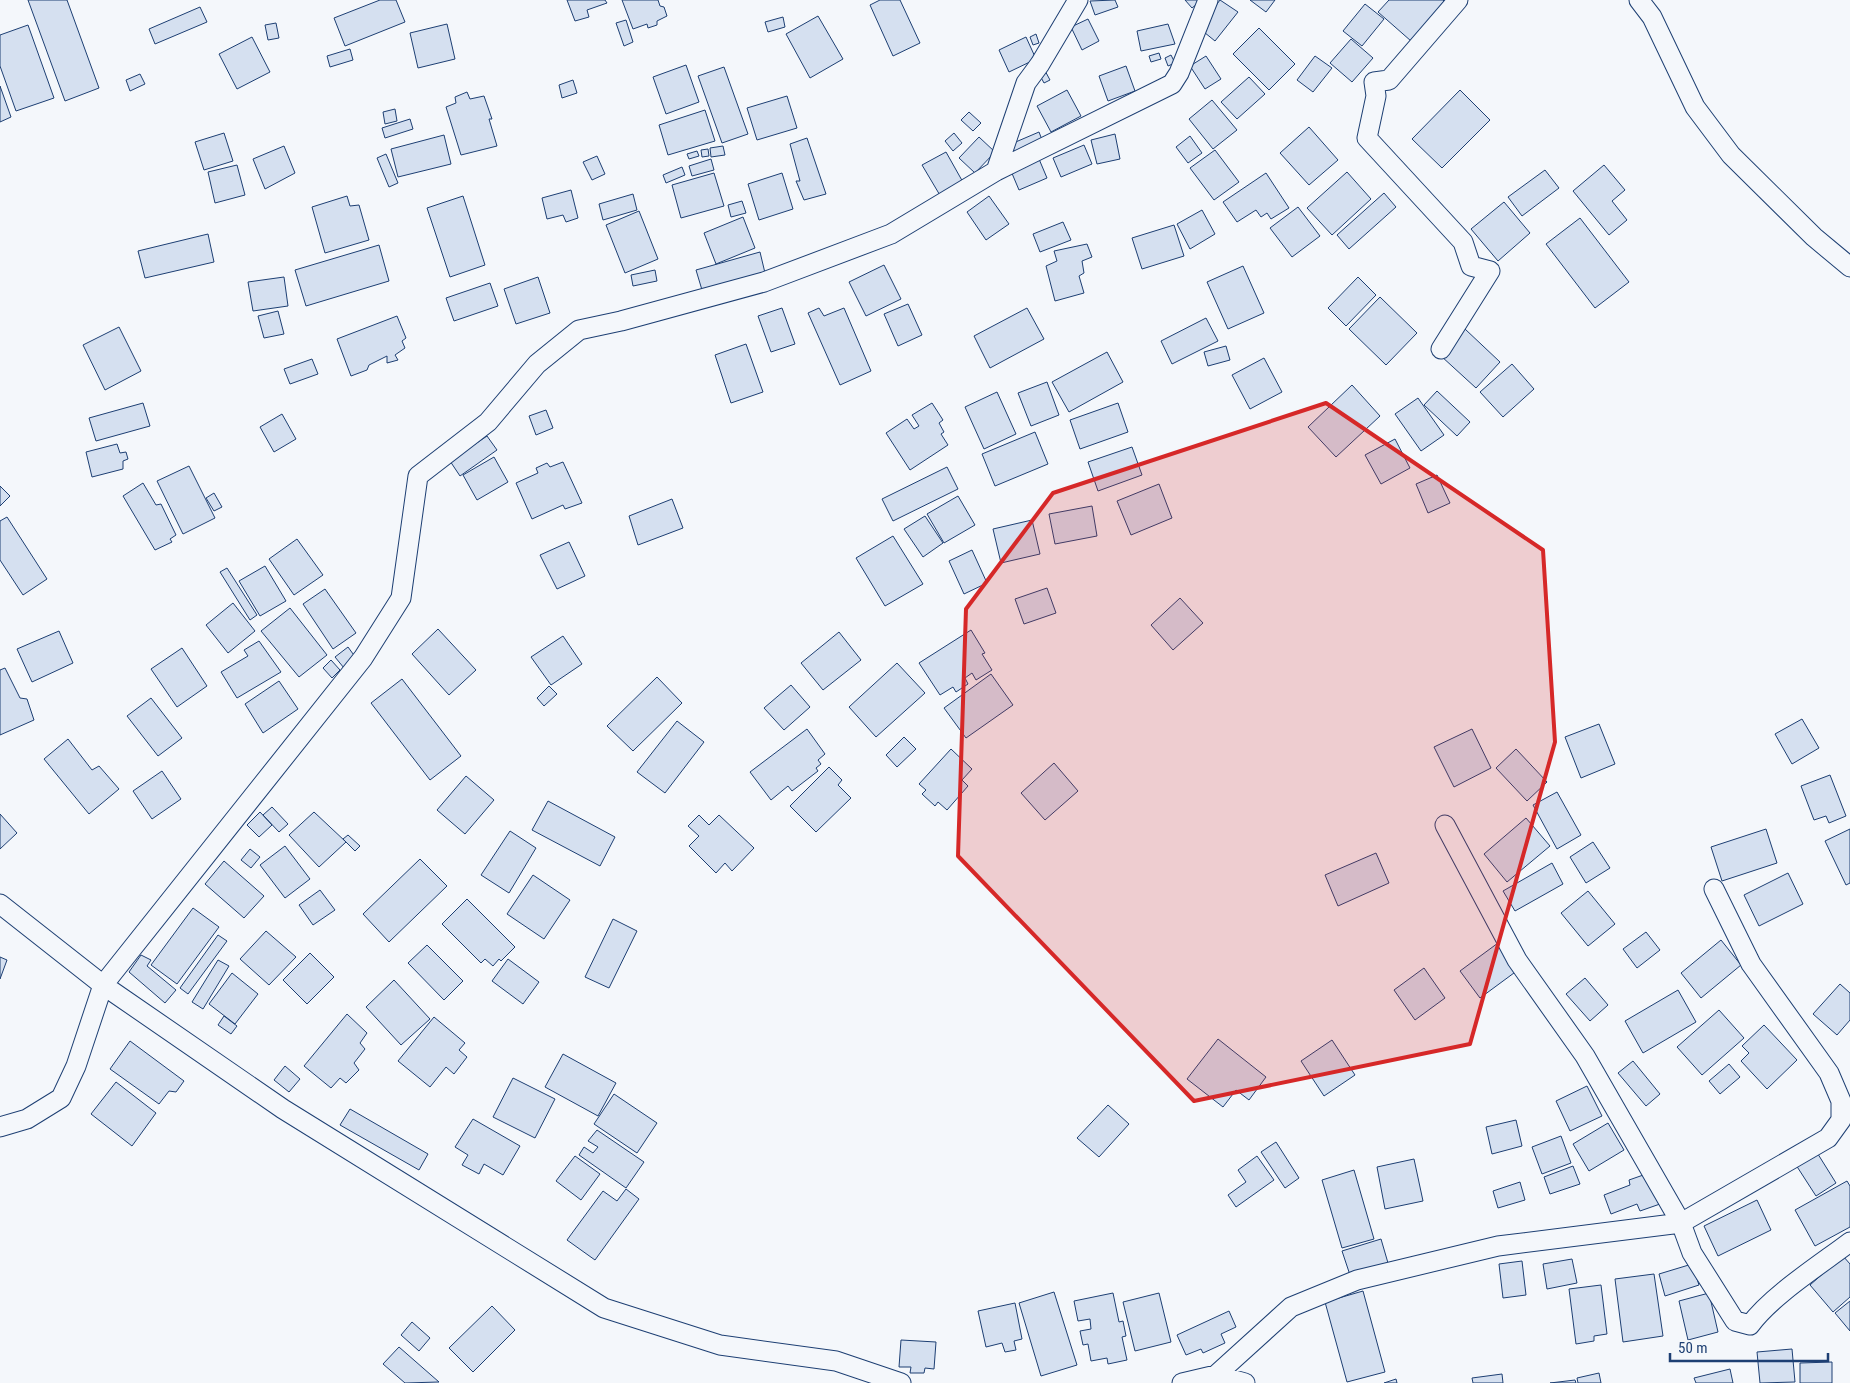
<svg xmlns="http://www.w3.org/2000/svg" width="1850" height="1383" viewBox="0 0 1850 1383" font-family="'Roboto Condensed',sans-serif">
<style>
.building{fill:#d5e0f0;stroke:#1d3f73}
.lines{fill:none;stroke-linecap:round;stroke-linejoin:round}
.minor-casing{stroke:#1d3f73;stroke-width:21}
.minor{stroke:#f4f7fb;stroke-width:19}
.marked{fill:#d62828;fill-opacity:0.2;stroke:#d62828;stroke-width:4;stroke-linejoin:round}
</style>
<rect width="100%" height="100%" fill="#f4f7fb"/>
<path class="building" d="M28,0H67L99,88L65,101Z
M380,0H396L405,22L345,46L334,18Z
M567,0H605L607,3L587,10L589,17L575,21Z
M622,0H658L660,6L664,7L667,16L657,21V25L648,28L647,24L633,29Z
M880,0H900L920,43L893,56L870,5Z
M1115,0L1118,7L1095,15L1090,1Z
M1185,0H1202L1192,8Z
M1220,0L1238,12L1215,41L1199,28Z
M1250,0H1275L1266,12Z
M1389,0H1443L1446,3L1411,41L1378,12Z
M1365,4L1384,19L1362,46L1343,31Z
M200,7L207,22L155,44L149,29Z
M818,16L843,59L810,78L786,34Z
M783,17L785,27L768,32L765,22Z
M1088,19L1099,41L1082,50L1071,27Z
M626,20L633,42L624,46L616,23Z
M276,23L279,38L268,40L265,25Z
M447,24L455,59L418,68L410,33Z
M1168,24L1175,44L1141,51L1137,31Z
M28,25L54,98L16,111L0,66V35Z
M1259,28L1295,64L1269,90L1233,54Z
M1036,34L1039,43L1033,45L1030,37Z
M252,37L270,72L237,89L219,54Z
M1026,37L1036,59L1009,72L999,50Z
M1351,39L1373,58L1352,82L1330,63Z
M350,49L353,60L330,67L327,56Z
M1159,53L1161,59L1151,62L1149,56Z
M1171,55L1175,63L1168,66L1165,58Z
M1206,56L1221,79L1205,89L1190,66Z
M1315,56L1332,68L1313,92L1297,80Z
M686,65L699,102L666,114L653,77Z
M1126,66L1135,91L1108,101L1099,76Z
M724,67L748,134L722,143L698,76Z
M1043,67L1050,80L1044,83L1037,70Z
M140,74L145,84L130,91L126,80Z
M1249,77L1265,94L1237,119L1221,102Z
M573,80L577,93L562,98L559,85Z
M0,86L11,117L0,122Z
M1067,90L1081,116L1051,132L1037,106Z
M1460,90L1490,120L1442,168L1412,139Z
M467,92L470,99L484,96L492,119H489L497,146L461,155L446,107L456,103L455,97Z
M787,96L797,128L757,140L747,108Z
M1212,100L1237,130L1213,149L1189,119Z
M395,109L397,121L385,124L383,112Z
M705,110L715,141L668,155L659,125Z
M969,112L981,123L973,131L961,120Z
M410,119L413,129L385,138L382,128Z
M1309,127L1338,160L1309,185L1280,153Z
M1039,132L1044,145L1016,157L1011,144Z
M224,133L233,161L204,170L195,142Z
M954,133L962,143L953,151L945,141Z
M1115,134L1120,159L1097,164L1091,140Z
M444,135L451,164L398,177L391,149Z
M1190,136L1202,153L1188,163L1176,147Z
M979,137L995,152L975,173L959,158Z
M807,138L826,194L804,200L796,181H800L790,144Z
M1084,145L1092,164L1061,177L1053,158Z
M284,146L295,173L265,189L253,159Z
M723,146L725,155L711,157L710,148Z
M708,149L709,156L702,157L701,150Z
M1215,150L1239,182L1214,200L1190,168Z
M697,151L699,156L689,159L687,154Z
M946,152L964,184L941,197L922,165Z
M386,154L398,183L389,187L377,158Z
M597,156L605,174L592,180L583,162Z
M711,159L714,170L692,176L689,166Z
M1039,159L1047,178L1019,190L1011,171Z
M237,165L245,195L215,203L208,172Z
M1604,165L1625,190L1612,201L1627,220L1609,235L1573,191Z
M682,167L685,175L666,183L663,175Z
M1545,170L1559,188L1522,216L1508,197Z
M1347,172L1371,199L1332,235L1307,208Z
M714,173L724,206L681,218L672,185Z
M782,173L793,209L759,220L748,184Z
M1266,173L1289,208L1271,219L1267,213L1261,217L1256,210L1237,222L1223,202Z
M571,190L578,218L566,222L563,215L547,219L542,198Z
M1384,193L1396,207L1349,249L1337,235Z
M633,194L637,210L603,220L599,204Z
M347,196L350,206L359,205L369,240L325,253L312,207Z
M463,196L485,265L450,277L427,208Z
M989,196L1009,224L986,240L967,212Z
M742,201L746,213L731,217L728,205Z
M1504,202L1530,233L1498,261L1471,229Z
M1298,207L1320,236L1292,257L1270,228Z
M1202,210L1215,234L1190,249L1177,224Z
M639,211L658,259L625,273L606,225Z
M743,217L755,248L716,264L704,233Z
M1580,218L1629,282L1595,308L1546,244Z
M1063,222L1071,240L1040,252L1033,234Z
M1174,225L1184,256L1142,269L1132,238Z
M208,234L214,262L145,278L138,251Z
M1087,244L1092,257L1082,261L1084,273L1079,276L1084,293L1055,301L1046,266L1057,261L1054,251Z
M379,245L389,281L306,306L295,270Z
M760,252L765,273L702,290L696,270Z
M884,265L901,299L866,316L849,282Z
M1243,266L1264,313L1228,329L1207,282Z
M655,270L657,281L633,286L631,275Z
M284,277L288,306L253,311L248,282Z
M538,277L550,313L516,324L504,289Z
M1358,277L1376,295L1346,326L1328,308Z
M490,283L498,306L454,321L446,298Z
M1380,297L1417,333L1386,365L1349,329Z
M908,304L922,335L898,346L884,314Z
M782,308L795,344L771,352L758,316Z
M819,308L824,316L844,308L871,371L840,385L808,313Z
M1027,308L1044,339L990,368L974,336Z
M278,311L284,334L264,338L258,316Z
M397,316L406,338L402,341L405,348L395,355L398,360L387,363V356L369,365L367,370L351,376L337,339Z
M1206,318L1218,341L1172,364L1161,341Z
M119,327L141,371L105,390L83,345Z
M1465,329L1500,362L1476,388L1441,356Z
M746,344L763,392L731,403L715,355Z
M1226,346L1230,360L1208,366L1204,352Z
M1107,352L1123,382L1069,412L1052,382Z
M1264,358L1282,392L1250,409L1232,375Z
M312,359L318,374L290,384L284,369Z
M1512,364L1534,389L1503,417L1480,392Z
M1047,382L1059,415L1031,426L1018,393Z
M1352,385L1380,416L1336,457L1308,427Z
M1437,391L1470,422L1457,436L1424,405Z
M997,392L1016,434L984,449L965,407Z
M1418,398L1444,435L1421,451L1395,414Z
M143,403L150,426L96,441L89,418Z
M932,403L943,420L939,423L944,432L941,434L948,445L910,470L886,433L907,419L914,429L919,426L912,415Z
M1118,403L1128,432L1080,449L1070,420Z
M546,410L553,428L536,435L529,416Z
M282,414L296,439L274,452L260,427Z
M1035,432L1048,464L995,486L982,454Z
M487,436L497,450L460,476L450,461Z
M1395,439L1410,468L1381,484L1365,455Z
M117,444L120,453L126,452L128,459L123,461V469L92,477L86,452Z
M1132,447L1142,475L1098,491L1088,462Z
M494,457L508,482L477,500L463,475Z
M563,462L582,503L565,509L563,505L532,519L516,483L538,473L536,468L547,463L550,467Z
M189,466L215,518L183,534L157,481Z
M947,467L958,489L893,521L882,499Z
M1437,475L1450,503L1428,513L1416,484Z
M143,483L156,505L161,504L176,535L170,539L172,542L155,550L123,496Z
M1159,484L1172,518L1131,535L1117,501Z
M0,486L10,496L0,506Z
M214,493L222,507L214,511L206,498Z
M958,496L975,525L944,543L927,514Z
M672,499L683,528L638,545L629,516Z
M1092,506L1097,536L1055,544L1049,514Z
M925,516L943,543L923,557L904,529Z
M7,517L47,579L23,595L0,560V521Z
M1032,520L1040,554L1001,563L993,529Z
M893,536L923,584L885,606L856,558Z
M297,539L323,575L294,595L269,559Z
M569,542L585,576L557,589L540,555Z
M972,550L987,583L964,594L949,561Z
M265,566L286,601L260,616L239,581Z
M227,568L257,615L250,620L220,572Z
M1047,588L1056,613L1024,624L1015,599Z
M325,589L356,633L333,649L303,604Z
M1180,598L1203,623L1173,650L1151,625Z
M233,603L255,631L228,653L206,625Z
M290,608L327,655L299,677L261,631Z
M438,629L476,670L449,695L412,654Z
M971,630L985,653L982,654L992,670L976,680L972,673L965,678L968,684L956,692L953,687L940,695L919,663Z
M59,631L73,663L32,682L17,649Z
M839,632L861,660L823,690L801,663Z
M563,636L582,664L551,685L531,657Z
M259,641L281,672L237,698L221,672L248,656L244,650Z
M348,647L356,658L344,668L335,657Z
M182,648L207,686L177,707L151,669Z
M331,660L340,670L332,678L323,668Z
M897,663L925,693L876,737L849,707Z
M5,668L20,698L27,699L34,720L0,735V670Z
M991,674L1013,705L966,738L944,708Z
M657,677L682,703L633,751L607,726Z
M402,679L461,756L430,780L371,703Z
M279,681L298,709L263,733L245,704Z
M791,685L810,707L784,730L764,708Z
M549,686L557,694L544,706L537,698Z
M151,698L182,738L158,756L127,716Z
M1802,719L1819,748L1792,764L1775,734Z
M677,721L704,742L665,793L637,772Z
M1599,724L1615,764L1581,778L1565,737Z
M807,729L825,754L818,760L821,764L816,768L818,771L792,791L788,786L771,800L750,772Z
M1472,729L1491,768L1454,787L1434,747Z
M904,737L916,749L897,767L886,755Z
M68,739L92,770L99,766L119,789L89,814L44,759Z
M951,749L972,769L962,780L968,786L947,810L938,802L935,806L922,794L926,790L919,784Z
M1516,749L1547,782L1527,801L1496,768Z
M1054,763L1078,791L1045,820L1021,793Z
M829,767L842,780L838,785L851,798L816,832L790,806Z
M162,771L181,799L152,819L133,791Z
M1830,775L1846,816L1829,823L1826,816L1814,820L1801,786Z
M466,776L494,800L465,834L437,810Z
M1557,792L1581,835L1557,849L1533,805Z
M548,801L615,837L600,866L532,830Z
M272,807L288,824L279,832L263,815Z
M260,812L272,825L259,837L247,825Z
M314,812L346,842L319,867L289,835Z
M0,814L17,833L0,849Z
M699,815L709,825L719,815L754,848L732,871L725,863L716,873L689,846L699,836L688,826Z
M1526,818L1550,846L1507,882L1484,854Z
M1766,829L1777,863L1722,881L1711,847Z
M1850,829V883L1846,885L1825,841Z
M510,831L536,848L509,893L481,875Z
M348,835L360,846L355,851L343,839Z
M1593,842L1610,868L1586,883L1570,857Z
M285,846L310,879L285,898L260,865Z
M250,849L260,857L251,868L241,860Z
M1376,853L1389,883L1338,906L1325,875Z
M420,859L447,886L389,942L363,914Z
M224,861L264,896L244,918L205,884Z
M1552,863L1563,884L1515,911L1503,891Z
M1788,873L1803,904L1759,926L1744,895Z
M533,875L570,900L544,939L507,914Z
M320,890L335,910L313,925L299,905Z
M1588,891L1615,924L1588,946L1561,913Z
M467,899L515,947L501,961L499,959L493,966L485,959L481,963L442,924Z
M193,908L219,927L177,984L151,965Z
M613,919L637,931L609,988L585,977Z
M266,931L296,957L269,985L240,959Z
M1646,932L1660,950L1637,968L1623,949Z
M218,935L227,941L188,994L180,988Z
M1721,940L1741,965L1701,998L1681,973Z
M1498,943L1518,970L1480,998L1460,971Z
M427,945L463,981L444,1000L408,963Z
M310,953L334,977L307,1004L283,980Z
M141,955L151,960L147,966L176,990L165,1003L129,972Z
M0,957L7,960L0,979Z
M508,959L539,982L523,1004L492,981Z
M218,960L229,966L203,1009L192,1002Z
M1424,968L1445,998L1415,1020L1394,990Z
M232,973L258,994L235,1024L209,1004Z
M1585,978L1608,1005L1590,1021L1566,994Z
M394,980L430,1019L401,1045L366,1007Z
M1840,984L1850,993V1020L1837,1035L1813,1014Z
M1678,990L1696,1022L1643,1053L1625,1021Z
M1719,1010L1744,1038L1702,1075L1677,1047Z
M347,1014L367,1033L360,1043L365,1049L354,1063L359,1070L346,1083L340,1078L331,1088L304,1066Z
M224,1016L237,1026L231,1034L218,1025Z
M434,1017L465,1043L459,1050L467,1057L454,1074L446,1067L430,1087L398,1061Z
M1764,1025L1797,1060L1767,1089L1741,1061L1749,1053L1742,1046Z
M1218,1039L1266,1077L1249,1100L1236,1090L1223,1107L1187,1079Z
M1332,1040L1355,1075L1324,1096L1301,1061Z
M130,1041L184,1081L176,1092L169,1091L159,1104L110,1069Z
M563,1054L616,1083L598,1116L545,1087Z
M1633,1061L1660,1094L1646,1106L1618,1073Z
M1729,1064L1740,1077L1720,1094L1709,1081Z
M285,1066L300,1079L289,1092L274,1080Z
M513,1078L555,1099L535,1138L493,1117Z
M116,1082L156,1113L132,1146L91,1114Z
M1587,1086L1602,1116L1570,1131L1556,1101Z
M614,1094L657,1123L637,1153L594,1124Z
M1108,1105L1129,1124L1099,1157L1077,1138Z
M350,1109L428,1154L419,1170L340,1125Z
M473,1119L520,1146L503,1175L484,1164L479,1174L462,1165L468,1155L455,1147Z
M1516,1120L1522,1146L1492,1154L1486,1127Z
M1608,1123L1624,1150L1589,1171L1573,1144Z
M597,1130L644,1162L626,1188L579,1155L584,1147L593,1153L598,1147L588,1141Z
M1561,1136L1571,1163L1542,1174L1532,1147Z
M1276,1142L1299,1178L1285,1188L1261,1152Z
M1816,1151L1836,1183L1816,1196L1796,1165Z
M575,1156L600,1174L581,1200L556,1181Z
M1257,1156L1274,1180L1236,1207L1228,1195L1246,1182L1238,1170Z
M1414,1159L1423,1201L1385,1209L1377,1167Z
M1573,1166L1580,1184L1550,1194L1544,1177Z
M1354,1170L1374,1239L1342,1248L1322,1180Z
M1649,1173L1660,1204L1640,1211L1637,1204L1611,1214L1604,1195L1630,1185L1629,1180Z
M1847,1181L1850,1186V1227L1815,1246L1795,1210Z
M1520,1182L1525,1200L1498,1208L1493,1191Z
M626,1189L639,1199L595,1260L567,1240L603,1191L617,1201Z
M1757,1200L1771,1230L1718,1256L1704,1226Z
M1381,1239L1388,1263L1350,1275L1342,1251Z
M1843,1256L1850,1264V1297L1833,1312L1810,1285Z
M1572,1259L1577,1283L1547,1289L1543,1264Z
M1522,1261L1526,1295L1503,1298L1499,1264Z
M1692,1264L1699,1285L1665,1296L1659,1274Z
M1654,1274L1663,1336L1623,1342L1615,1279Z
M1601,1285L1607,1334L1594,1336V1341L1576,1344L1569,1289Z
M1363,1291L1385,1372L1347,1382L1325,1302Z
M1054,1292L1077,1365L1041,1376L1019,1303Z
M1113,1293L1119,1322L1123,1321L1126,1336L1122,1337L1127,1360L1108,1364L1107,1358L1091,1361L1088,1344L1083,1345L1080,1331L1091,1329L1090,1319L1078,1321L1074,1301Z
M1159,1293L1171,1342L1135,1351L1123,1302Z
M1709,1293L1718,1332L1688,1340L1679,1301Z
M1850,1301V1331L1835,1313Z
M1015,1303L1022,1339L1014,1341L1016,1350L1005,1352L1002,1343L986,1347L978,1311Z
M492,1306L515,1330L473,1372L449,1348Z
M1229,1311L1236,1327L1221,1334L1225,1343L1203,1353L1201,1349L1186,1355L1177,1335Z
M412,1322L430,1338L419,1351L401,1335Z
M901,1340L936,1342L934,1369L925,1368L924,1373H910L911,1367H899Z
M399,1347L439,1382L405,1383L383,1364Z
M1792,1349L1795,1382L1760,1383L1757,1352Z
M1832,1362V1383H1800V1363Z
M1730,1369L1733,1383H1696L1694,1378Z
M1599,1373L1601,1383H1578L1577,1378Z
M1502,1374L1503,1383H1473L1472,1378Z
M1396,1379L1397,1383H1384Z
M1575,1380L1576,1383H1550Z"/>
<g class="lines">
<defs>
<path id="minor" d="M1639,0L1652,17L1695,107L1731,155L1814,237L1850,267
M996,171L1026,83L1040,64L1078,0
M1441,349L1490,271L1471,266L1463,242L1367,138L1376,96L1374,82L1389,80L1458,0
M1445,825L1517,960L1585,1056L1681,1223L1692,1253L1735,1321L1750,1325C1771,1296 1821,1264 1850,1242
M0,904L103,985L283,1109L604,1308L720,1345L836,1361L901,1383
M0,1127L27,1119L61,1098L76,1066L103,985L363,658L401,598L418,476L488,422L537,364L579,330L621,321L764,282L891,234L996,171L1172,84L1179,73L1208,0
M1216,1375L1291,1307L1357,1280L1498,1246L1681,1223L1828,1138L1841,1120V1101L1829,1073L1751,964L1714,889
M1182,1383L1216,1375L1245,1383"/>
</defs>
<use href="#minor" class="minor-casing"/>
<use href="#minor" class="minor"/>
</g>
<path class="marked" d="M1326,403L1543,550L1555,742L1470,1044L1194,1101L958,856L966,609L1053,493Z"/>
<path d="M1670 1353v8h158v-8" fill="none" stroke="#1d3f73" stroke-width="2.5"/>
<text x="1678" y="1353" font-size="15" fill="#1d3f73" stroke="#f4f7fb" stroke-width="4" paint-order="stroke">50 m</text>
</svg>
